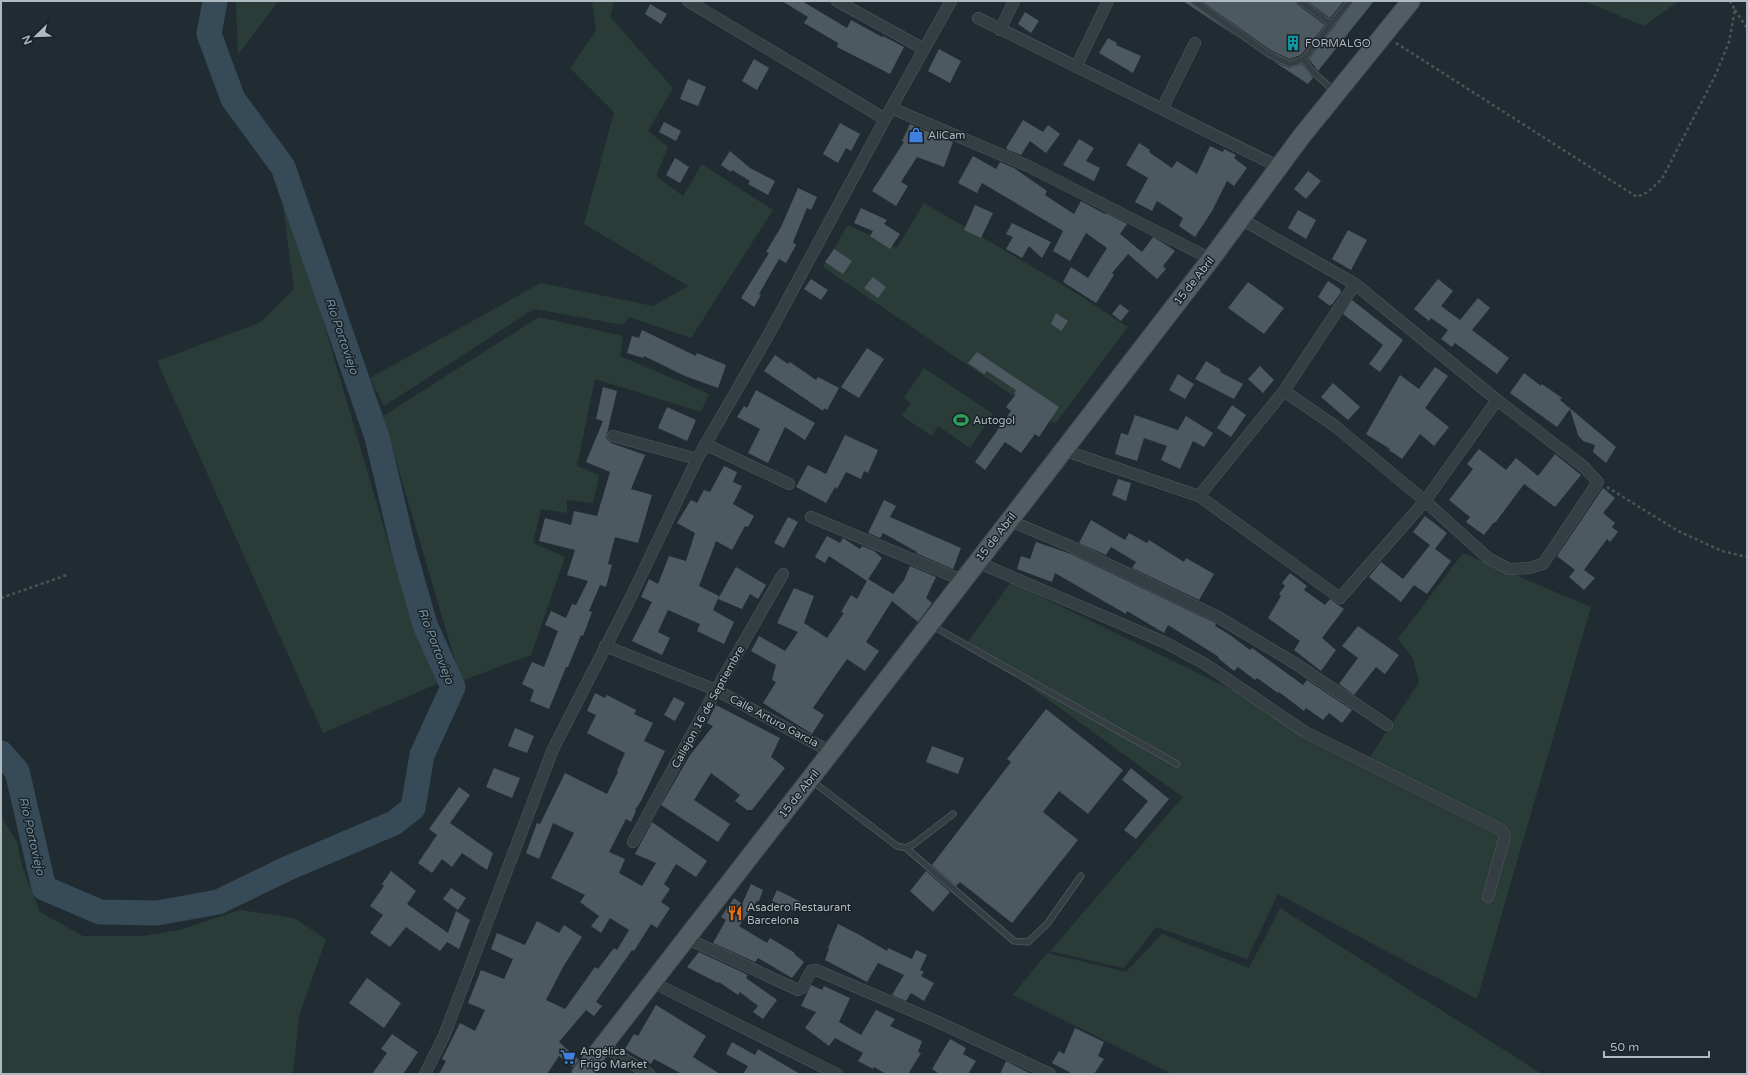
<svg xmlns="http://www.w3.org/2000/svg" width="1748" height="1075" viewBox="0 0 1748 1075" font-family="'Varela Round',sans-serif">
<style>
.green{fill:#2a3c38}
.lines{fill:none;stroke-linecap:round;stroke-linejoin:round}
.river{stroke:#364b57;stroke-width:25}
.building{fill:#4c5961}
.lane-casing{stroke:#525b61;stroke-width:7}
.street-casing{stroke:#525b61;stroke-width:12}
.primary-casing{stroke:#3e464d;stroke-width:20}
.path{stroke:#465756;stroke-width:2.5;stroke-dasharray:3 3;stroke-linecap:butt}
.lane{stroke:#343e43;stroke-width:5.5}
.street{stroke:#343e43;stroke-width:11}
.primary{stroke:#525d63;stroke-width:18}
.labels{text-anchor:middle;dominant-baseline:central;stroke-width:3;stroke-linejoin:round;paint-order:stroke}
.poi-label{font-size:11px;fill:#aeb9c0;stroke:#1a2228;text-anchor:start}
.street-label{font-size:11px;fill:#aeb9c0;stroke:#1a2228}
.water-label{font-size:12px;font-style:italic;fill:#7290a0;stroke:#1a2228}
</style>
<rect width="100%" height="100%" fill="#212c32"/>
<path class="green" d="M236,1H278L238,55Z
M592,1H614L610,17L673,88L648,131L668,147L656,176L683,196L702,164L773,210L691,338L629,317L623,325L534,309L384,406L370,378L541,283L653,306L688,286L584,224L614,112L570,68L596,31Z
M1584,1H1679L1644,26Z
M281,192L314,290L393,559L439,683L323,733L157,361L261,322L294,289Z
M924,203L1070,289L1128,327L1055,424L823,267L848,225L897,248Z
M539,317L623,336L620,356L709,394L701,412L595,379L577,466L599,475L593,503L567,500V513L541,509L533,543L565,557L531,655L461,681L383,416Z
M924,368L993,414L970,448L938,426L932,436L902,416L911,403L904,398Z
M1463,553L1591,607L1477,999L1278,894L1247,959L1156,927L1124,968L1050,951L1183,797L968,642L1011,582L1370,757L1419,682L1413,658L1398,639Z
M1,816L17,842L22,866L40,912L83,936H142L180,930L240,910L294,918L326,939L299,1016L293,1074H1Z
M1280,908L1542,1074H1172L1013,995L1047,953L1126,972L1162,934L1249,968Z"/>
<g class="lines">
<path class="river" d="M1,753L17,771L44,888L100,912L157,913L218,902L286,869L394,823L413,808L422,755L453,687L425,625L404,551L377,437L283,167L233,99L209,34L215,1"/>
</g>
<path class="building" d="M782,1H802L847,28L851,20L882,37L883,36L904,47L890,74L837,47L838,43L804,23L808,17Z
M1183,1H1190L1192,4L1242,40Z
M1201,1H1296L1297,4L1325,25L1301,55L1290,59L1272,51Z
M1307,1H1344L1330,18Z
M1354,1H1374L1318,71L1309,59Z
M650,4L667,14L661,24L645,14Z
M1025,12L1039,21L1031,33L1018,24Z
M1108,38L1117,43L1116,45L1141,56L1133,73L1099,53Z
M939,49L961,61L950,83L928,71Z
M754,59L769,68L757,90L742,81Z
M1273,61L1289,68L1302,64L1313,78L1308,84Z
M688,79L706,87L698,106L680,99Z
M1023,120L1043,132L1048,125L1060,134L1046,153L1030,141L1021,155L1008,150L1006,148Z
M664,122L681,131L676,141L659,132Z
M840,123L860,134L851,151L846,148L838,163L823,154Z
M910,124L953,142L944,167L917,157L901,182L908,186L896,206L872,191L904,142L902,141Z
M1079,139L1094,148L1086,161L1100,168L1094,181L1063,165Z
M1139,143L1150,150L1149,152L1172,168L1177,161L1197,174L1210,146L1223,152L1224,149L1236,155L1234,158L1247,168L1234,186L1227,181L1212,211L1195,237L1179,226L1183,218L1157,201L1152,211L1135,202L1148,178L1126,165Z
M730,151L750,168L775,181L768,195L748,184L750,181L732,170L731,172L721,165Z
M973,156L996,169L1000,162L1014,168L1047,191L1045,195L1074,214L1081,201L1105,214L1106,213L1127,224L1120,234L1142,252L1153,237L1165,244L1175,251L1163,266L1166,269L1157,279L1128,254L1112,273L1114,275L1096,303L1063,282L1071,267L1088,278L1107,248L1086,233L1070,261L1053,251L1063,231L982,183L977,193L958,183Z
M675,158L689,167L680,183L666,175Z
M1308,171L1321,181L1306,199L1294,189Z
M798,188L817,197L811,210L807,208L793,242L796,245L786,263L779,259L759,294L761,295L754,307L741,298L769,253L766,252L781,227Z
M975,205L993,213L981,238L964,230Z
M861,208L887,220L884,224L900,234L890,249L870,236L873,231L854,223Z
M1298,210L1316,220L1306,239L1288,228Z
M1012,223L1051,242L1042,258L1029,246L1022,258L1006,249L1013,237L1006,234Z
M1348,230L1367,240L1351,270L1332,259Z
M834,249L852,261L843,274L825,262Z
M873,277L886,287L878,298L864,288Z
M811,279L828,290L821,300L804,289Z
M1438,279L1453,291L1441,306L1460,320L1478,298L1490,308L1472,330L1509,358L1497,374L1455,343L1452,347L1441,339L1448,330L1431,318L1429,321L1414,309Z
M1328,281L1340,289L1341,292L1332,305L1331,304L1330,306L1318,297Z
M1248,282L1284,308L1264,334L1228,308Z
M1352,300L1403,340L1380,372L1369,364L1383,345L1343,314Z
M1120,304L1129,311L1121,321L1112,314Z
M1056,313L1068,321L1061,331L1051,324Z
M642,330L696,356L697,353L726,365L718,388L685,376L644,356L643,358L627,353L632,336L639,338Z
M867,348L884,359L859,398L841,387Z
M977,352L1059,407L1039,437L1035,434L1021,453L1005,442L985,470L975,462L1011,411L1006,407L1016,394L1014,393L1016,390L987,371L984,374L968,363Z
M775,355L788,364L790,362L816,380L818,377L839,388L827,410L824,408L823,411L764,371Z
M1206,361L1221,370L1220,372L1243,384L1234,399L1195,379Z
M1260,366L1274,380L1263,393L1248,379Z
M1435,367L1448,376L1425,408L1449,427L1434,446L1420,434L1402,459L1389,450L1390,449L1366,434L1400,375L1419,389Z
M1524,373L1541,386L1542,384L1562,398L1560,400L1616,447L1606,463L1593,452L1595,445L1583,441L1578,435L1570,409L1557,427L1510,393Z
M1178,374L1194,384L1185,399L1169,390Z
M1333,383L1360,407L1348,420L1321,397Z
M603,387L617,391L606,438L611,443L645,455L631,489L652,495L638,543L615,537L608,564L612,565L606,587L600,585L589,611L592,612L583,636L581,635L568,667H566L549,709L530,701L534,690L522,684L532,662L544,667L558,631L545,625L551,611L566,618L572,604L576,605L588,581L567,575L575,550L539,541L545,518L571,525L574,511L597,516L610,472L586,462L603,421L596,419Z
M756,390L815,423L805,440L785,427L768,463L748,453L760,429L737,417L744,406L747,408Z
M1232,405L1246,415L1231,437L1217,428Z
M667,407L696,420L687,441L658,428Z
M1135,415L1178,430L1186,416L1213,433L1204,447L1193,441L1180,469L1161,460L1167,446L1144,438L1137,461L1115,454L1121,433L1128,435Z
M845,435L878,450L868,473L864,471L861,479L846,472L837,489L835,487L826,503L796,487L808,465L826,474Z
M1479,449L1506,470L1516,458L1538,476L1555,454L1581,475L1555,507L1524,484L1495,523L1494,522L1484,535L1466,522L1470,517L1449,500L1473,469L1467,464Z
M724,466L737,472L733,482L742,486L733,504L754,516L748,527L745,526L732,550L716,541L699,586L719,596L713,610L734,622L724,644L697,631L700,624L668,610L658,632L670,638L662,655L632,641L652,602L641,597L649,579L658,584L669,556L686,561L695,533L677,523L691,500L697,503L704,490L710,492Z
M1118,479L1131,483L1126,501L1112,495Z
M1603,488L1615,498L1603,513L1615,523L1612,527L1618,532L1610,542L1607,539L1584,570L1595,578L1584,590L1569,577L1575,570L1557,556Z
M884,500L896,506L890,517L961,548L953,569L916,553L917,552L883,533L880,538L868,533Z
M1425,516L1447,533L1435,549L1413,532Z
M788,517L798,522L784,548L774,543Z
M1091,520L1125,540L1129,533L1147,543L1149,540L1184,562L1186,558L1214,574L1199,600L1132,568L1136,562L1111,547L1106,555L1079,543Z
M827,536L840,543L843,538L860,549L862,546L874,551L882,558L867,581L829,556L825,563L815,557Z
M1036,542L1071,554L1215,623L1216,624L1215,626L1230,635L1250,650L1252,648L1303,685L1307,680L1352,710L1342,723L1329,713L1323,720L1306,708L1304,711L1279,692L1278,693L1257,678L1255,680L1238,667L1234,671L1218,658L1219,657L1168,625L1164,633L1127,611L1126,614L1055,573L1052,582L1017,569L1021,556L1030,559Z
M1430,545L1451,561L1427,594L1414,585L1401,602L1369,577L1381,562L1403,579Z
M910,566L936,577L926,598L932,603L918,622L892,601L866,642L879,651L865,671L847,659L813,708L824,715L812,734L763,703L776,682L772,680L776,665L751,651L759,636L785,651L798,632L777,623L794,588L814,596L804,623L827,638L844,613L841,612L851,595L857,599L868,579L893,594L904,580Z
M736,567L766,585L758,599L750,594L742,609L718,599Z
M1290,573L1307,586L1304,590L1325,605L1330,599L1344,609L1322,638L1336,650L1321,671L1294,650L1300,641L1268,618L1281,596L1279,594L1285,586L1282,583Z
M1358,626L1399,655L1385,674L1376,667L1354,695L1339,684L1358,658L1342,646Z
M595,693L605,698L607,695L636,710L634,714L653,723L644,741L665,751L641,801L635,810L636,811L631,822L626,819L609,852L625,859L619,873L642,886L656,863L635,854L652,822L707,861L696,877L676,864L664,884L670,889L661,902L670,908L657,928L651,924L634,951L632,950L596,1002L602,1006L594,1016L586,1010L559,1042L579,1060L573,1067L559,1056L547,1074H439L446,1061L442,1059L460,1023L475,1031L485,1010L468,1003L481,970L504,979L513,959L491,949L497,933L525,945L537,921L559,933L564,925L582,937L563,967L546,1000L565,1009L595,967L598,969L614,948L617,950L629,930L610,918L601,933L591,926L599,916L580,902L585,895L551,878L574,833L553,823L539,859L526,853L537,823L540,824L565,773L607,794L618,772L617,771L625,753L587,733L596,715L587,711Z
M674,697L685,703L675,721L664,715Z
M716,705L780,738L771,757L785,768L752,810H747L735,801L740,795L711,773L694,800L730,824L718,842L661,805L690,755L713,726L707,723Z
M1046,709L1123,770L1088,814L1059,791L1043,812L1078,840L1012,923L960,882L956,886L932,865L1011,762L1007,759Z
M515,728L534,736L527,753L508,746Z
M932,746L964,758L958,774L926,762Z
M494,768L520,778L512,798L486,787Z
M1131,768L1169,799L1136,839L1124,830L1148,801L1122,780Z
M459,787L470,795L450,823L493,853L487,870L462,853L452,867L442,859L432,873L418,863L437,835L429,829Z
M391,871L416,891L407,904L448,933L456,911L470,920L459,949L447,942L440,951L406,927L390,947L370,933L383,915L370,906L384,886L382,884Z
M926,871L950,892L933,912L910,891Z
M751,884L763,890L759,901H757L739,926L767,943L770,938L795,953L794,954L804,962L792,978L758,958L755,962L713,943L726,920L721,917L734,898L742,904Z
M451,888L466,898L458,910L443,899Z
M777,890L801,902L796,912L772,901Z
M838,924L858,934L887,951L888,948L912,959L916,950L927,955L920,970L924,972L921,976L934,983L924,1001L911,993L906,1001L892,995L904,975L878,963L867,982L825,960L829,949L828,948Z
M699,952L748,975L746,978L777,1000L763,1019L753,1012L758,1006L740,992L738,995L719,982L718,983L687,967Z
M367,978L401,1003L384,1028L349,1003Z
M811,985L822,990L824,986L850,998L839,1022L861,1035L876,1010L895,1019L890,1026L922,1041L918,1052L921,1053L908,1074H886L874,1067L873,1069L858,1061L863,1053L835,1038L829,1046L805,1028L816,1012L801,1006Z
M656,1005L706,1036L693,1057L720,1074H682L654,1059L651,1064L625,1049L634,1034L638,1036Z
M1075,1028L1104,1042L1098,1056L1104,1059L1094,1074H1073L1052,1063L1059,1051L1064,1054Z
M392,1034L418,1052L403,1074H372L387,1053L381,1049Z
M950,1039L966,1048L963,1054L976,1061L968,1074H939L932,1069Z
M732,1042L755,1055L758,1049L800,1074H743L748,1066L726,1054Z
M1006,1061L1031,1074H1000Z"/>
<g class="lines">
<defs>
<path id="lane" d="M1194,1L1270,55L1290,64L1304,59
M1300,1L1331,24L1304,59L1310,69L1335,92
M1331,24L1350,1
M931,625L1177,764
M812,781L897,846L906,848L914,844L953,814
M906,848L1014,941L1028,942L1047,924L1081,876"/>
<path id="street" d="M688,1L885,119
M837,1L924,49
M978,18L1279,167
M1000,30L1014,1
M1076,67L1108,1
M891,108L1028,166L1211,259
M1162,109L1195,43
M1284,391L1335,426L1425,501L1488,558L1509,569L1529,568L1543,564L1598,482L1583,466L1497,400
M613,436L697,459
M705,444L789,484
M1063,450L1199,496L1340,598L1425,501L1497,400L1355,284L1241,219
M1199,496L1284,391L1355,284
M811,517L962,580
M1008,520L1070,546L1218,617L1296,664L1387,725
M977,562L1166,643L1205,664L1305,732L1500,829L1505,836L1488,897
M605,646L716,690L831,752
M633,842L716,690L783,574
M686,938L798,990L802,988L811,971L816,970L938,1022L1050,1074
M652,982L837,1074
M603,1046L649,1074
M425,1074L444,1036L553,749L628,603L697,459L769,334L885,119L951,1"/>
<path id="primary" d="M581,1074L831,752L1211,259L1301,137L1411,1"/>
</defs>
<use href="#lane" class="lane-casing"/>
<use href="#street" class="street-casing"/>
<use href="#primary" class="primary-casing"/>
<path class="path" d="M1735,10L1747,28
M1396,43L1637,197L1648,192L1662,179L1716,74L1729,42L1735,10L1730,1
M1607,487L1678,531L1722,551L1747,557
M1,598L67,575"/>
<use href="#lane" class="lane"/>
<use href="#street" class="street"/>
<use href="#primary" class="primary"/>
</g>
<defs>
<symbol id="building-bare" viewBox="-9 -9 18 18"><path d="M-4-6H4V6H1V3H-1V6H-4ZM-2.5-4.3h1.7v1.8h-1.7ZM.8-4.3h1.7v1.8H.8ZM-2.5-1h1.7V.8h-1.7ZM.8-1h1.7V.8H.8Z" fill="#0f9aa8" stroke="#1a2228" stroke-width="2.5" paint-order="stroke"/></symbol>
<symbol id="shop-bare" viewBox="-9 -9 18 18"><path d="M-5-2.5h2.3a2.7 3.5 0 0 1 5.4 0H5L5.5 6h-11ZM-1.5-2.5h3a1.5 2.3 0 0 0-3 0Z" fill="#3f7fe0" stroke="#1a2228" stroke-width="2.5" paint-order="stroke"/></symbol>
<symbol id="stadium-bare" viewBox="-9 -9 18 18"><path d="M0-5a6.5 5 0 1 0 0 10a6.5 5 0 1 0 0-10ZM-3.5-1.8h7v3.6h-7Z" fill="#2e9e5b" stroke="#1a2228" stroke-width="2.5" paint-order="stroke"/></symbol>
<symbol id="restaurant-bare" viewBox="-9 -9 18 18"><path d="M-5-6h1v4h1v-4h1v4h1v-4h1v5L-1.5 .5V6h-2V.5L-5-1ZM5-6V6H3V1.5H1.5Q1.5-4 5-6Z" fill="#e8710a" stroke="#1a2228" stroke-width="2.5" paint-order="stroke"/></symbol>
<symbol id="supermarket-bare" viewBox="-9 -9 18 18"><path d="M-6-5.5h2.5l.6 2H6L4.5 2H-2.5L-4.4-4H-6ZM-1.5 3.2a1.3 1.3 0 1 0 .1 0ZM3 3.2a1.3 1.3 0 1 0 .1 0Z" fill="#3f7fe0" stroke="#1a2228" stroke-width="2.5" paint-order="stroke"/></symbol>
</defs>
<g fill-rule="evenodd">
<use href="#building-bare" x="1282" y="32" width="22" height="22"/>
<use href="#shop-bare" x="905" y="124" width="22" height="22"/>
<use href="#stadium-bare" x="950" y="409" width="22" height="22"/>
<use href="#restaurant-bare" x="724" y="902" width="22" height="22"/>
<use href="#supermarket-bare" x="557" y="1046" width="22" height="22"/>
</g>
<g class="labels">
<g class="poi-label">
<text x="1305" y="43">FORMALGO</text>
<text x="928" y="135">AliCam</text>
<text x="973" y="420">Autogol</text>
<text x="747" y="907">Asadero Restaurant<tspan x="747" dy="13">Barcelona</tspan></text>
<text x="580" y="1051">Angélica<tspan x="580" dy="13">Frigo Market</tspan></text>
</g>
<g class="street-label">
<text transform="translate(1194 281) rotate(-52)">15 de Abril</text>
<text transform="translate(996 537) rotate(-52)">15 de Abril</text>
<text transform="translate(708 707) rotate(-61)">Callejon 16 de Septiembre</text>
<text transform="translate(774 721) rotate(28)">Calle Arturo Garcia</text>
<text transform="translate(799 794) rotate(-52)">15 de Abril</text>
</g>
<g class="water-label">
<text transform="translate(342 336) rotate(71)">Río Portoviejo</text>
<text transform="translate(436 646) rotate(69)">Río Portoviejo</text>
<text transform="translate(32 836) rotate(77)">Río Portoviejo</text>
</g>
</g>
<rect width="1748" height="1075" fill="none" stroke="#aeb9c0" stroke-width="4"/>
<g transform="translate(36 36) rotate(247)" stroke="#1a2228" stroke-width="3" paint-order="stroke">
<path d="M0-3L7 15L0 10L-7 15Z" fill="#aeb9c0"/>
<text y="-6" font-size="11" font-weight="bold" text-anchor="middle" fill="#aeb9c0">N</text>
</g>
<path d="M1604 1051v6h105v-6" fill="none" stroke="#aeb9c0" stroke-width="2"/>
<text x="1610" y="1051" font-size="12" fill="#aeb9c0" stroke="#1a2228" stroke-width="3" paint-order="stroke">50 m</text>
</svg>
